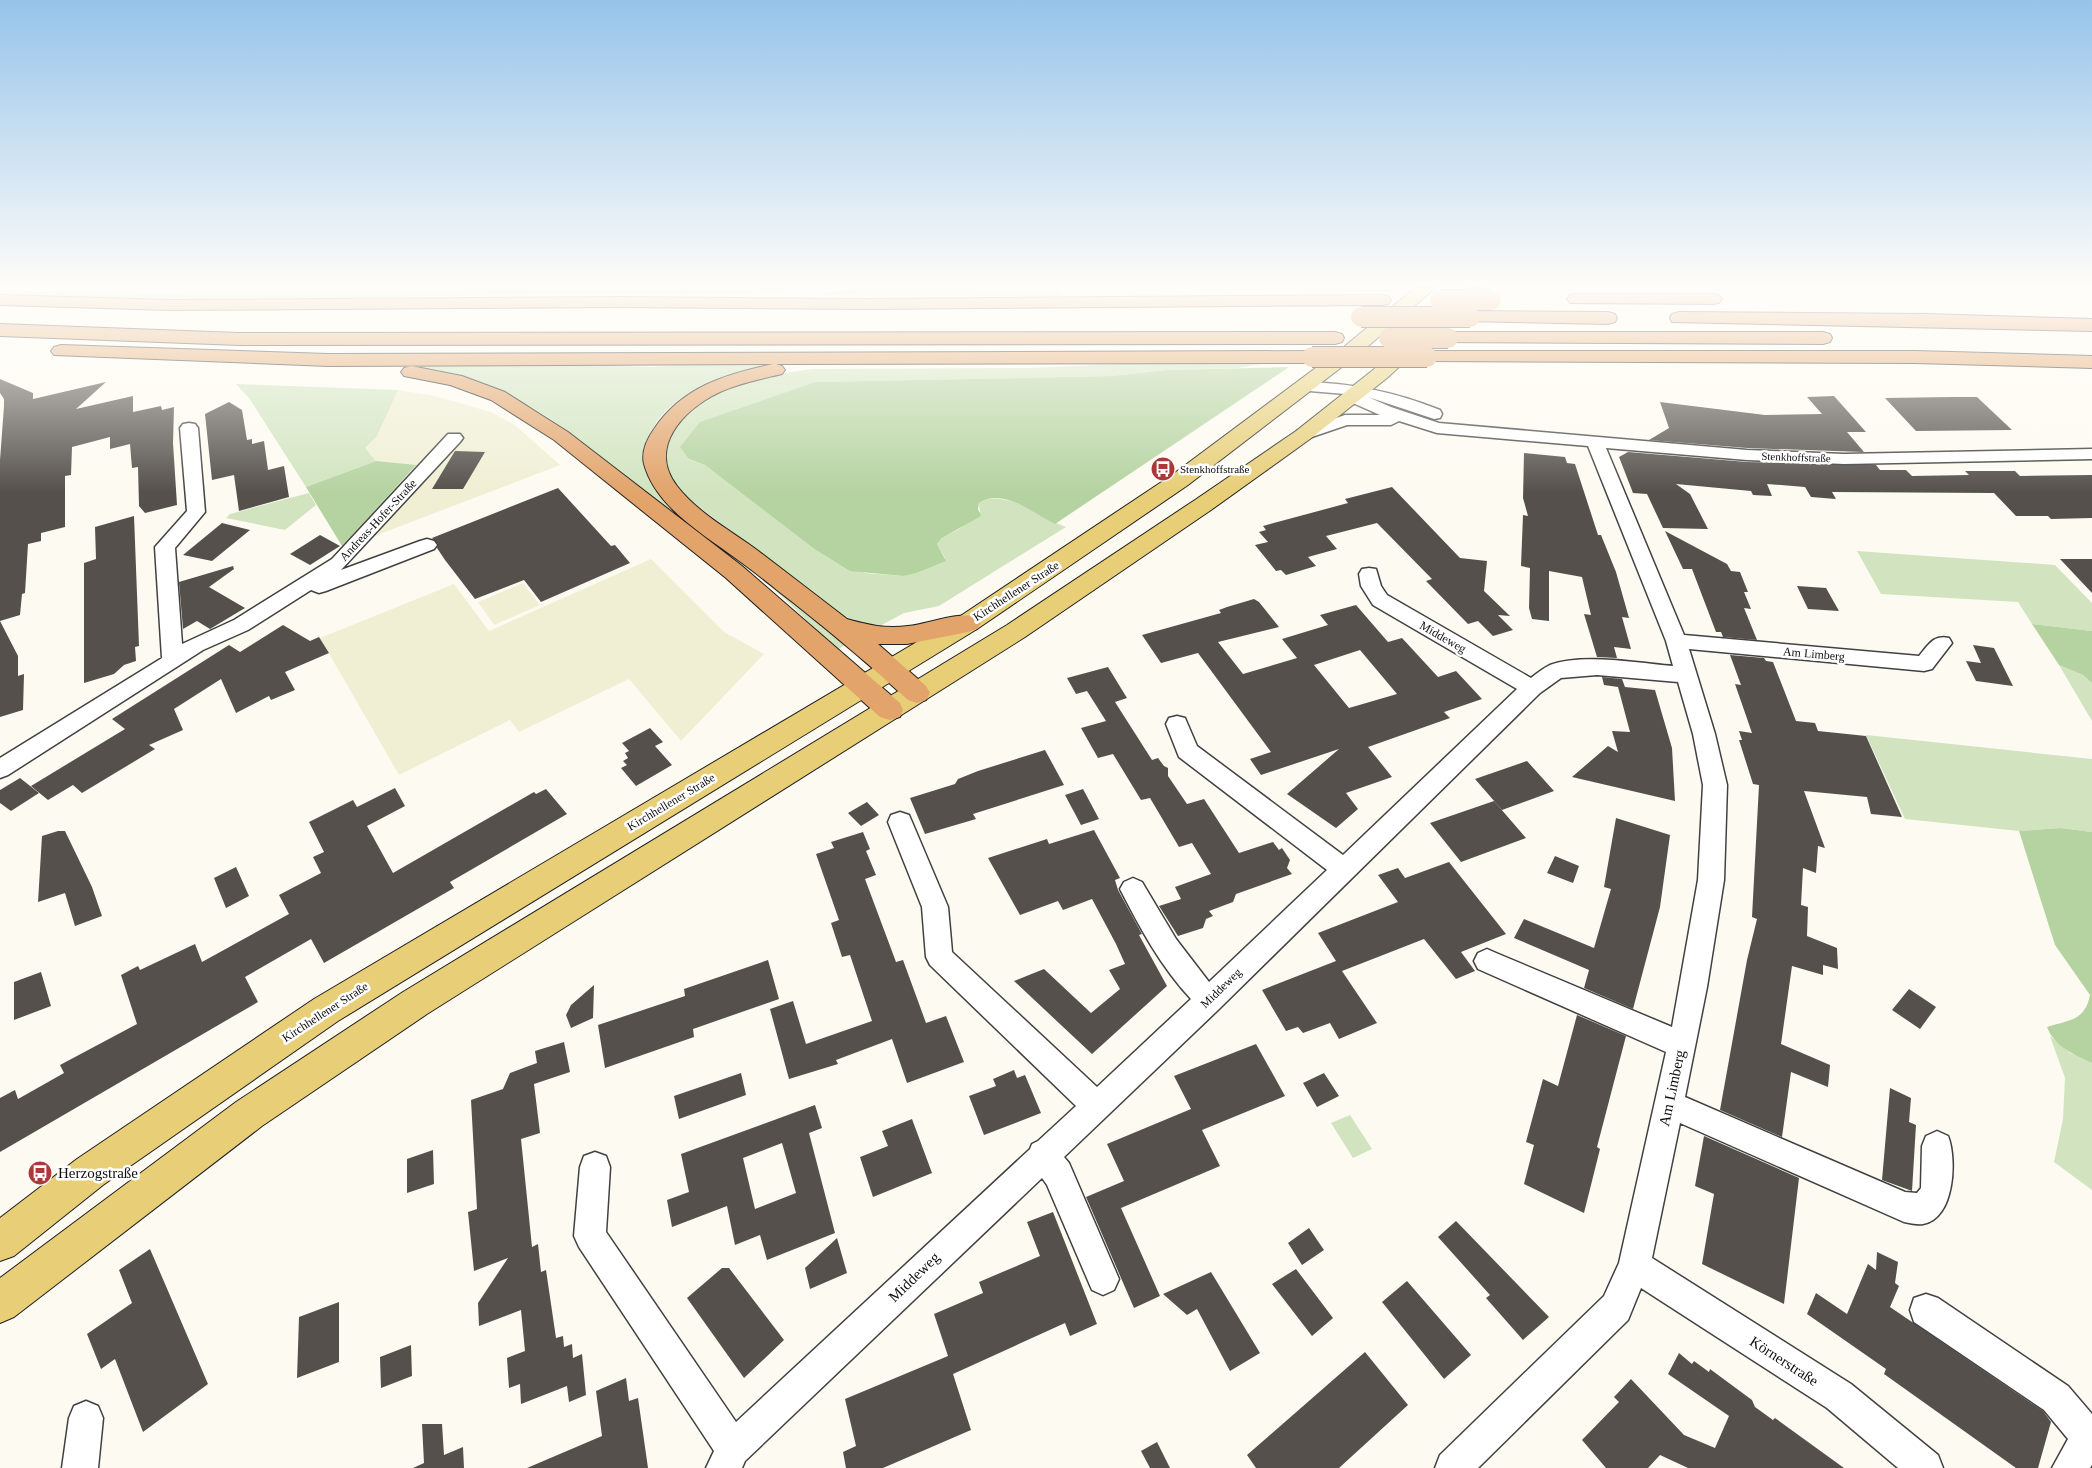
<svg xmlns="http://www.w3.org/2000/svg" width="2092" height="1468" viewBox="0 0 2092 1468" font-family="Georgia,serif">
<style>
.farmland{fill:#f0efd4}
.green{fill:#d1e4bf}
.forest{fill:#b5d3a0}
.building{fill:#55504c;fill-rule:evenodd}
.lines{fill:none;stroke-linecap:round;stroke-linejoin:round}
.minor-casing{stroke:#414141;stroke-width:3}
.major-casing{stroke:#1f1f1f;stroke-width:2}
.highway-casing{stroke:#1f1f1f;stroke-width:2}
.minor{fill:#fff;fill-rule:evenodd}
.major{fill:#e7ce77;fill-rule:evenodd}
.highway{fill:#e2a46b;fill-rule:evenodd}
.highway-bridge-casing{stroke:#1f1f1f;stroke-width:22;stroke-linecap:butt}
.highway-bridge{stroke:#e2a46b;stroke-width:20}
.labels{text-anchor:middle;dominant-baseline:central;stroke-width:5;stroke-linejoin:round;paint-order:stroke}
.far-street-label{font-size:11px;fill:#0e0e0e;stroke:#fff}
.far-poi-label{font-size:11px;fill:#0e0e0e;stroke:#fff;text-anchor:start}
.street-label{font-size:12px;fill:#0e0e0e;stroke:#fff}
.near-street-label{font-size:15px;fill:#0e0e0e;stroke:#fff}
.near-poi-label{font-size:15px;fill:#0e0e0e;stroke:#fff;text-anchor:start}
</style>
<rect width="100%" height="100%" fill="#fdfbf1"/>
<path class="farmland" d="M398,390L435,396L491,412L515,425L560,465L367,539L349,537L415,466L376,461L365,448L377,436Z
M651,559L724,632L764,654L681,741L629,679L519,732L510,720L399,775L320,638L454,584L489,631Z
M523,583L540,605L494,625L478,602Z"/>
<path class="green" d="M0,288L4,290L185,294L184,288H812C723,299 632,292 543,294C362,298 181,301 0,296Z
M854,288H1043L1063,294L1062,296L817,295Z
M714,363L775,364C731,378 663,389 648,441C646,449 646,457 645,465L849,643L837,650C812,626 787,599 759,577C731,556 701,537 673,515C588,449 520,375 406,366L551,364L651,367Z
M1152,363L1260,364L1238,368L1167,370L1112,376L816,382L688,459L705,465L716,473L813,548L865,573L903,576L945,558L937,544L942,538L959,529L980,512L979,503C1004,487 1040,518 1066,527L939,606L904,613L876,628L843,616L694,503L677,488L663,463L668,435L688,409L730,385L777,374L813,369L1029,368Z
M236,384L398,390L377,436L365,448L376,461L306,487L249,398Z
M309,493L316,505L285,530L226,518L230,514Z
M1857,551L2055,565L2092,603V631L2032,624L2018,602L1881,594Z
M2059,665L2083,675L2092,683V721Z
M1866,735L2092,759V832L2061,828L2019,831L1905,819Z
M2050,1036L2070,1053L2092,1063V1190L2054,1162L2063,1119L2065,1078Z
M1350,1115L1372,1149L1353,1158L1331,1123Z"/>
<path class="forest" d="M1256,288H1394L1389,292Z
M1289,367L1055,524C1033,513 1002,487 979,503L978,509L981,516L942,538L937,544L946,561L916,573L903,576L850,571L813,548L705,465L689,459L680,447L700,422L816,382L1112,376L1167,370Z
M376,461L416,465L342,546L306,487Z
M2032,624L2092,631V683L2083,675L2059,665Z
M2061,828L2092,832V1063C2074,1055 2054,1046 2047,1027C2069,1020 2085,1021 2090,995L2055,945L2019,831Z"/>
<path class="building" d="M0,379L33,393V399L106,382L76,409L133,396V412L161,406L162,410L174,407L173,443L177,505L145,513L139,506L138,467L132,468L130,444L110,449V437L72,447L71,475L65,476V527L41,533V541L28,544L25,593L22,594L20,615L0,621V460L4,406V399L0,393Z
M1834,396L1866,432H1847L1864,452L1747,448L1649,440L1669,428L1660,402L1765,415L1822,414L1807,397Z
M1952,397H1977L2012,430L1916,431L1885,398Z
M229,402L242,410L247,440L252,439V444L264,441L268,470L284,466L289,497L239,511L234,475L212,480L205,414Z
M455,451L485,452L463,489H432Z
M1628,452L1747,462L1876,465L1880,470H1906L1912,476L1969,475L1965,471H2015L2020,476L2092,475V518L2051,519L2048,516H2016L1994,493L1832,492L1836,499L1811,497L1805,487L1767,484L1772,496L1753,495L1751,491L1676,484L1690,494L1708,529L1663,528L1647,494L1633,493L1619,457Z
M1524,453L1565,457L1567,463L1575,464L1598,535H1601L1616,572L1629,618L1622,617L1631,649L1614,647L1617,658L1597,657L1584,614L1591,615L1582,577L1549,571V621L1532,619L1529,608L1530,568L1521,566L1523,515L1528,516L1523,498Z
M1392,487L1460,558L1487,561L1484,591L1510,616L1498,615L1513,630L1493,636L1478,621L1468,624L1426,581L1432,579L1377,523L1326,536L1337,549L1308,557L1316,566L1286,575L1281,570L1276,571L1255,545L1268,542L1259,532L1266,530L1263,526L1348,503L1345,499Z
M558,488L611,546L615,545L630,563L541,602L524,580L475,599L445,560L437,548L438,544L432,538Z
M134,516L139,646L135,647L136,661L124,665L114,674L84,683V563L96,559L95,527Z
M222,523L250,530L212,561L183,555Z
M1665,531L1727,564L1731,571L1740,572L1748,592H1744L1751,609L1744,608L1757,640L1723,637L1721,632H1716L1692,569H1683Z
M320,535L340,546L310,565L290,554Z
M2060,559H2092V593Z
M233,566L234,569L209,587L245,608L210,629L197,621L183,629L179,582Z
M1797,586L1826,588L1839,611L1808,609Z
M1254,599L1259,602L1279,627L1218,642L1243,674L1297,658L1282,639L1328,625L1320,615L1356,605L1388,642L1402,638L1438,677L1456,671L1482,699L1444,712L1450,718L1368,747L1392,777L1346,793L1358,809L1336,828L1287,794L1339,749L1261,775L1250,759L1271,752L1198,653L1161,663L1142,635L1221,613L1219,610L1227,607ZM1360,650L1397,694L1349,708L1314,665Z
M0,621L18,656V676L24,674L23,710L0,717Z
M283,625L310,641L319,637L329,653L285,672L295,690L271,700L269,696L236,713L221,679L174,709L183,730L149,745L155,749L82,793L73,785L48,800L31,786L125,729L112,719L229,645L240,652Z
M1973,645L1994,648L2013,686L1976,681L1966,661L1981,663Z
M1730,655L1764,658L1766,661L1773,662L1796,721L1815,723L1818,731L1866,736L1902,817L1871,814L1867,797L1804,791L1825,848L1818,846L1816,873L1803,868L1801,905L1808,907L1807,936L1837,948L1838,969L1823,965V975L1792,966L1781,1044L1830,1065L1828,1087L1791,1072L1782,1137L1720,1110L1747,960L1757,919L1752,917L1759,785L1753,784L1739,740H1742L1739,731L1752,733L1735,684L1741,685Z
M1108,667L1127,698L1115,702L1152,760L1158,758L1164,766L1168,768V776L1187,804L1204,799L1239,853L1273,842L1279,850L1282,848L1290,860L1287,868L1292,874L1236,894L1233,902L1209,911L1213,916L1206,919L1203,928L1178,936L1159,906L1181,899L1175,887L1211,874L1192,843L1179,847L1150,798L1141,800L1113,754L1098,758L1081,728L1106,721L1087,691L1076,694L1067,678Z
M1602,677L1622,679L1625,687L1655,690L1672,748L1675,801L1572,777L1608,746L1618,752L1612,731L1630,732L1618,687L1604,685Z
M650,728L663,742L655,746L672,765L636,786L621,768L627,765L623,761L628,758L625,753L629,751L622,743Z
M1045,750L1064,785L973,814L976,819L925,834L910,798L955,784L958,779L978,771Z
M1527,761L1554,791L1502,810L1475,779Z
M20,778L39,793L11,811L0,803V790Z
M395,788L405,806L367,826L393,873L534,792L536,794L546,789L567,814L450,882L454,888L324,963L311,939L245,977L258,1002L0,1152V1098L15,1090L18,1099L64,1073L60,1065L137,1024L121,975L138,966L140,970L195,944L202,962L289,914L279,895L321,873L313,857L324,852L309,822L353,800L357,807Z
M1083,789L1099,819L1081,825L1065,795Z
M1494,801L1526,838L1461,862L1430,823Z
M867,802L879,815L861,826L848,813Z
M1616,818L1670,835L1660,907L1633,1009L1584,988L1589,970L1514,938L1524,919L1594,948L1611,889L1604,887Z
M1094,830L1120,878L1115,880L1118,890L1142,934L1139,935L1167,986L1092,1054L1014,981L1044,969L1091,1013L1120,989L1109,970L1125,964L1116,944L1092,899L1063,910L1058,901L1020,915L988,858L1047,839L1049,844Z
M58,831H65L92,887L102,916L75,926L65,893L38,902L42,836Z
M863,832L870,849L866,851L876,875L865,879L896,962L903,960L926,1023L946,1016L964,1062L907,1083L892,1039L836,1060L838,1064L789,1079L770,1009L793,1001L806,1044L872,1021L850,955L842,957L831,923L839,920L816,854L834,848L831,842Z
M1555,856L1579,866L1573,883L1547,873Z
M1449,862L1506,934L1461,952L1475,971L1456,979L1424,939L1342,971L1377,1023L1339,1039L1330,1023L1303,1033L1298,1027L1286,1031L1262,990L1336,961L1318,933L1398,902L1378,875L1398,868L1405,878Z
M236,867L249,896L226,908L214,878Z
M768,960L779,999L693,1029L694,1037L605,1068L598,1025L685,996L684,989Z
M41,972L51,1006L14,1020V982Z
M594,985L593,1018L571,1028L566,1015L571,1005Z
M1909,989L1936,1007L1920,1029L1892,1010Z
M1577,1015L1626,1036L1597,1147L1600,1149L1584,1213L1524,1184L1534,1145L1526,1142L1543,1079L1558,1086Z
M564,1042L570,1072L534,1084L540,1133L521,1139L532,1247L538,1244L541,1272L546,1270L556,1338L563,1336L564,1347L572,1344L573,1358L582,1354L586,1395L569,1402L567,1386L521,1404L520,1384L509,1388L507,1358L525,1351L521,1310L479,1326L478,1303L508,1258L474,1271L468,1212L477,1209L471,1100L503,1089L510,1073L537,1063L535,1051Z
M1256,1044L1285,1096L1202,1130L1220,1166L1121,1208L1160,1296L1134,1308L1086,1197L1124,1181L1107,1144L1191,1109L1174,1076Z
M1014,1070L1017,1078L1025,1075L1041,1113L984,1135L969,1096L996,1086L993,1079Z
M741,1073L746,1095L679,1119L674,1096Z
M1324,1073L1339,1096L1317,1107L1303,1083Z
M1890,1088L1911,1098L1909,1122L1916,1125L1912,1191L1882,1180Z
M815,1105L822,1128L809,1133L835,1233L767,1260L760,1235L735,1245L727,1206L672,1227L667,1200L689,1192L681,1154ZM782,1143L796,1193L755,1209L743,1158Z
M912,1119L932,1173L873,1197L860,1157L888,1146L882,1131Z
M1704,1136L1799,1178L1784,1304L1702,1264L1714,1194L1695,1186Z
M433,1150L434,1184L407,1193V1159Z
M1053,1212L1097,1324L1070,1336L1065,1323L953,1374L971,1430L883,1468H846L843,1452L856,1446L845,1399L948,1356L934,1314L983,1293L979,1282L1040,1256L1027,1222Z
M1456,1221L1549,1317L1523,1340L1486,1298L1490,1295L1438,1237Z
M1309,1228L1324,1250L1302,1265L1288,1243Z
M837,1238L847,1273L810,1289L805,1268Z
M150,1249L208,1384L143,1432L115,1359L101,1369L87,1334L132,1303L119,1270Z
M1877,1252L1898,1262L1895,1283L1899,1286L1890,1307L2043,1411L2051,1422L2038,1468H2016L1884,1374L1886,1369L1807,1314L1816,1293L1847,1314L1868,1264L1876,1270Z
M722,1268H729L784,1340L744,1378L687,1298Z
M1296,1269L1333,1318L1312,1336L1272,1284Z
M1211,1272L1260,1353L1230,1371L1197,1309L1187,1315L1163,1294Z
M1407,1281L1471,1355L1444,1379L1382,1302Z
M339,1302V1362L297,1378L299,1317Z
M411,1345L412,1376L381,1388L380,1357Z
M1365,1352L1408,1405L1339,1468H1256L1247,1455Z
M1679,1353L1692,1364L1694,1361L1709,1372L1710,1369L1752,1400L1755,1407L1773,1420L1775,1418L1844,1468H1688L1660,1455L1648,1468H1606L1582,1440L1619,1402L1614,1397L1631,1379L1684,1435L1715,1448L1729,1416L1668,1374Z
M626,1378L629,1401L638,1398L648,1468H527L602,1436L596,1391Z
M422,1424H442L444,1455L463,1447L464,1468H413L424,1463Z
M1157,1442L1170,1468H1150L1141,1451Z"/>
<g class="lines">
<defs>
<path id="minor" d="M1304,382C1353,383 1395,392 1440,410L1442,414L1440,418L1434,419L1368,397L1391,407L1439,423L1747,450L1844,454L2092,449V459L1844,464L1747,460L1606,448L1684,635L1919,656C1928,645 1934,634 1949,638L1952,643L1932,669L1924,671L1689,649L1715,734L1727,785L1724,880L1707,987L1685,1097L1905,1192L1917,1193L1921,1188L1922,1146L1926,1136L1937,1131L1948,1136C1957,1158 1955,1219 1923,1224C1918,1225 1910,1223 1904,1222L1680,1123L1652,1258L1851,1384L1938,1455L1943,1468H1898L1827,1408L1641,1288L1628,1320L1478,1468H1435L1440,1455L1604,1296L1619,1263L1666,1052L1478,969L1474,961L1478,953L1487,949L1496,953L1672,1027L1698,880L1703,785L1693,734L1678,682L1597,675L1561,678L1540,693L1219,1009L1064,1157L1069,1163L1119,1279L1114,1290L1103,1295L1092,1290L1047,1185L1042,1178L745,1461L742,1468H706L714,1451L579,1247L574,1236L580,1167L584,1156L595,1152L606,1156L610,1167L606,1232L736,1422L1030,1149L1032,1144L1038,1141L1076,1106L930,965L926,957L922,907L888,822L891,815L900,812L909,815L912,822L948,907L952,952L1097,1087L1191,999C1161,967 1140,928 1120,889L1124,882L1133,878L1142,882L1176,939L1209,982L1327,870L1179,757L1166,724L1169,718L1177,716L1185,718L1197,746L1343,855L1517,689L1373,605L1361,586L1359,574L1362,569L1369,568L1376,569L1381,586L1387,595L1531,678C1537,673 1544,668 1550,665C1582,653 1639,663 1673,666L1666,641L1588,446L1437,433L1399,421L1391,425H1347L1303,440L1297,439L1294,435L1297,431L1345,415H1380L1346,400L1345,394L1298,390L1296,387L1298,384Z
M189,423L195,424L198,428L205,512L175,548L182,644L234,620L332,559L448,434H460L463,438L460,442L341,570L420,541L427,539L434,541L437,545L434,549L326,591L319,593L311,590L248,630L203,650L8,775L0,778V758L162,658L155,547L187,511L180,428L183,424Z
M1926,1294L1938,1298L2068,1386L2092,1414V1465L2090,1468H2052L2068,1439L2044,1410L1914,1322L1910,1310L1914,1298Z
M86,1401L98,1406L103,1418L98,1468H62L69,1418L74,1406Z"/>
<path id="major" d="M1415,288H1435L1359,354H1345L1342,350L1345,346Z
M1466,288H1485L1387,378L1310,439L1211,510L1025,637L427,1014L262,1126L14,1317L0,1323V1278L236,1102L403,992L1007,625L1195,500L1296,431L1373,370Z
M1340,353L1347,355L1350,359L1347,363L1188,485L977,629L338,1021L103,1185L14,1256L0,1261V1218L77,1159L314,999L959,617L1172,475L1333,355Z"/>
<path id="highway" d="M1576,294H1713L1719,295L1722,299L1719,303L1713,304L1570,303L1567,299L1570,295Z
M0,295L170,300L621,297L869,299L1382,295L1388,296L1391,300L1388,304L1382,305L869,309L621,307L170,310L0,305Z
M1470,311L1608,312L1615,314L1617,318L1615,322L1608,324L1463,321L1461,317L1463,313Z
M1679,312L1926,314L2092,319V331L1672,322L1670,318L1672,314Z
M0,324L239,333L1335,332L1342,334L1344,338L1342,342L1335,344L239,345L0,336Z
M1448,332H1823L1830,334L1832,338L1830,342L1823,344L1441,342L1439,338L1441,334Z
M61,345L328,354L1312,351L1319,353L1322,357L1319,361L1312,363L776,364L782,366L785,370L782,374C761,379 740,383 720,392C684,409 647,447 677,486C698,513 730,530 757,550C787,573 817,596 847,619C868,625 886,629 908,626C929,624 956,611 977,617L981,623L977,629L968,632L907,644H878L926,686L930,693L926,700L917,703L908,700C871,666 834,635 795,604C776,590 758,574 738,560C705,535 656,508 644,464C641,452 647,439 654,429C682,387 726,374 773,364L328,366L54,355L51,351L54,347Z
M1427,351H1915L2092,356V368L1915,363L1420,361L1417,357L1420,353Z
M411,366L462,376L505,392L568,432L742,566L900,703L903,710L900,717L890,720L880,717L726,578L554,440L491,400L450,385L404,376L401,372L404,368Z"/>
</defs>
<use href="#minor" class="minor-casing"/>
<use href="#major" class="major-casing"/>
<use href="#highway" class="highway-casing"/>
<use href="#minor" class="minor"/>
<use href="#major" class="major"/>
<use href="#highway" class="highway"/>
<defs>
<path id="highway-bridge" d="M1440,300H1491
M1361,317H1470
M1389,338H1448
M1312,357H1427"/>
</defs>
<use href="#highway-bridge" class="highway-bridge-casing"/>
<use href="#highway-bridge" class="highway-bridge"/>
</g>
<linearGradient id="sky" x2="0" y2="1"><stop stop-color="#96c3ea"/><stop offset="0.58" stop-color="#fefdf9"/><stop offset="1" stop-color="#fefdf9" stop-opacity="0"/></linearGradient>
<rect width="2092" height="493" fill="url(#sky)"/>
<defs>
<symbol id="bus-disc" viewBox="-11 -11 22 22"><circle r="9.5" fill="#ad383a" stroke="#fff"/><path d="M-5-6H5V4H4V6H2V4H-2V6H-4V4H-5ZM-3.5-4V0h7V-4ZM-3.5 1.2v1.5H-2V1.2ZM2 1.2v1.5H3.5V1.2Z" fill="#fff"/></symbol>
</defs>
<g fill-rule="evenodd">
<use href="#bus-disc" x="1149" y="455" width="28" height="28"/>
<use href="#bus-disc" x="26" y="1159" width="28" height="28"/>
</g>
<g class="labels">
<g class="far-street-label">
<text transform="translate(1796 457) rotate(2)">Stenkhoffstraße</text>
</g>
<g class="far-poi-label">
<text x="1180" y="469">Stenkhoffstraße</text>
</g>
<g class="street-label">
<text transform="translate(378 520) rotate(-47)">Andreas-Hofer-Straße</text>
<text transform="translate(1016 591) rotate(-33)">Kirchhellener Straße</text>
<text transform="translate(1443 637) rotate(30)">Middeweg</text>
<text transform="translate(1814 654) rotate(5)">Am Limberg</text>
<text transform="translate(671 802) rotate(-31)">Kirchhellener Straße</text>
<text transform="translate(1221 988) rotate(-44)">Middeweg</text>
<text transform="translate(325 1012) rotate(-33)">Kirchhellener Straße</text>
</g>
<g class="near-street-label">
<text transform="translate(1672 1088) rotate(-78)">Am Limberg</text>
<text transform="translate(914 1277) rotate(-44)">Middeweg</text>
<text transform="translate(1784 1361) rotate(33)">Körnerstraße</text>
</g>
<g class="near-poi-label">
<text x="58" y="1173">Herzogstraße</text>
</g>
</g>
</svg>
